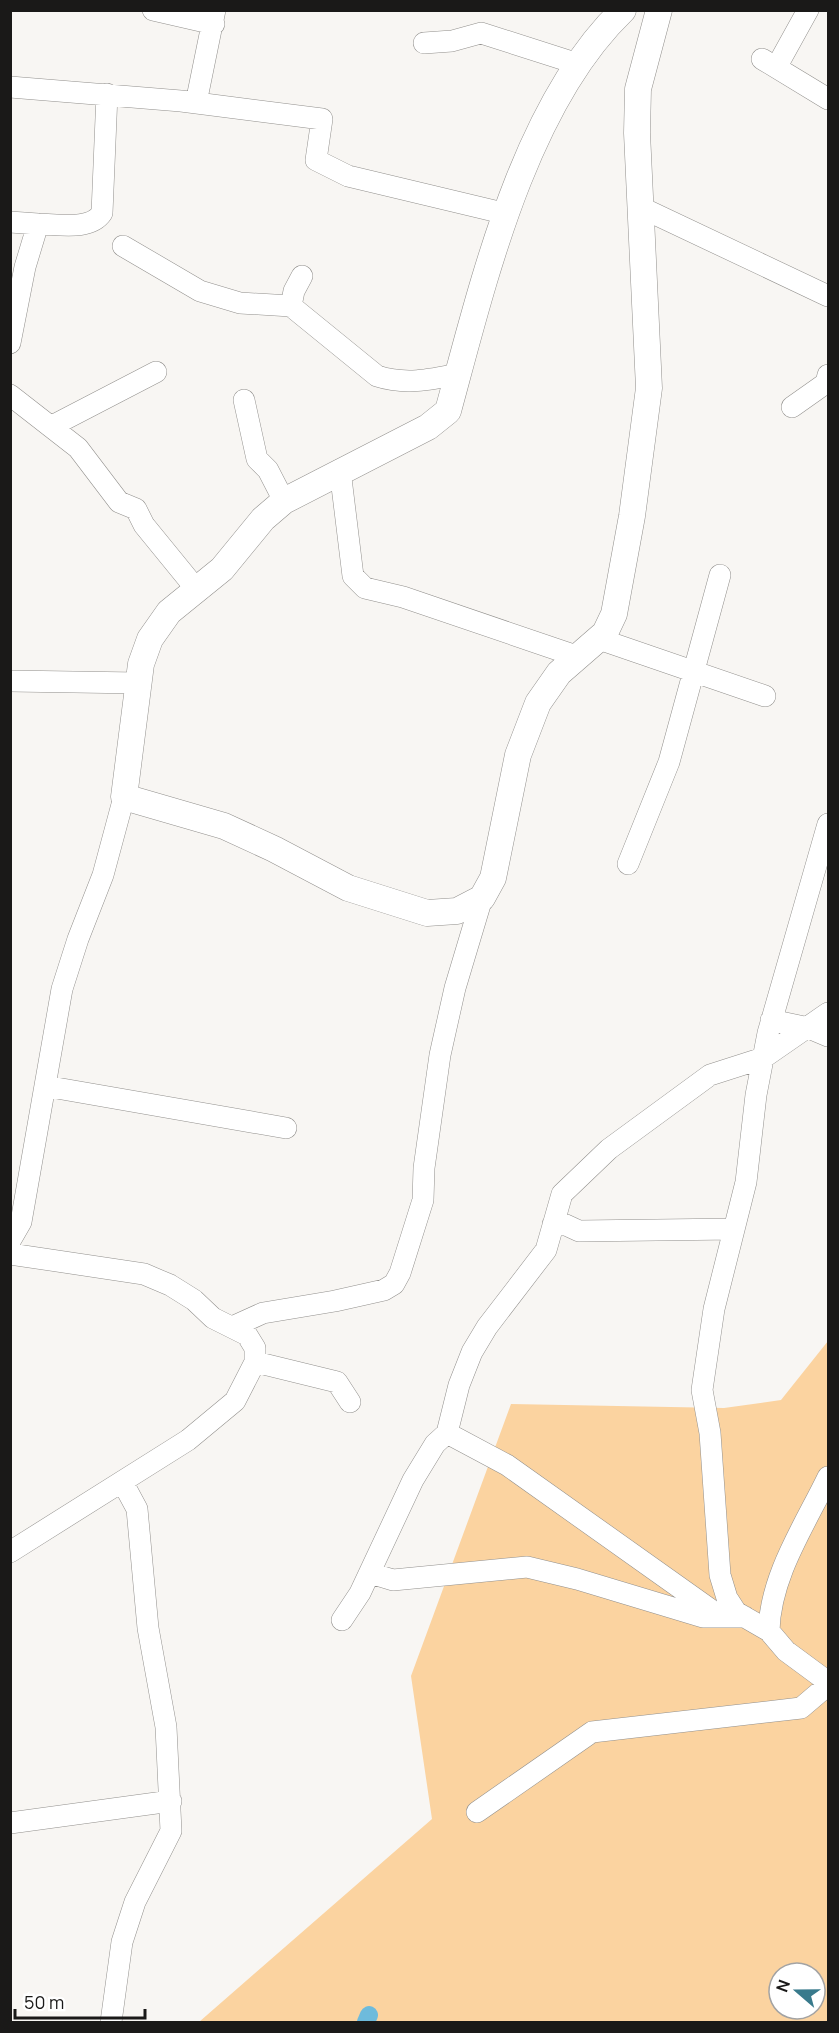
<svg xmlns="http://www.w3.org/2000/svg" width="839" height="2033" viewBox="0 0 839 2033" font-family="Manrope,sans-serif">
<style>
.green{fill:#fbd3a0;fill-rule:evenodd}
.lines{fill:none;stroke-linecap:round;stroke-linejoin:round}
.canal{stroke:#6ebbdc;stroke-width:18}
.minor-casing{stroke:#92908d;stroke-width:22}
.tertiary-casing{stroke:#92908d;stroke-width:27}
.minor{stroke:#fff;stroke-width:21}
.tertiary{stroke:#fff;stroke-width:26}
</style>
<rect width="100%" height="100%" fill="#f8f6f3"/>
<path class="green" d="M828,1341V2022H199L432,1819L411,1676L511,1404L724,1408L781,1400ZM779,1973H815V2009H779Z"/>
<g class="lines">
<path class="canal" d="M366,2022L369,2015"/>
<defs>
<path id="minor" d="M153,10L214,24
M424,43L452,41L481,33L578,64
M762,59L828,99
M777,66L808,10
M10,87L181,101L322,119L316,160L348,176L507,214
M196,103L215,10
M640,207L828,296
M10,222L38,224
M123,246L200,291L240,303L291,306L377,376C405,385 429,380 458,374
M291,306L294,291L302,276
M10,343L25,267L38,224C58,224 90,231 102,213L107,94
M10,395L78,448L119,502L136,509L144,525L197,590
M244,400L257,459L268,470L284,501
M792,407L826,383L828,375
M52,426L156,372
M340,470L353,576L365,588L403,597L579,657
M599,639L765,696
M10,681L138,683
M628,864L669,762L720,575
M771,1020L809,1028L828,1036
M45,1086L286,1128
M553,1224L566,1225L579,1231L734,1229
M10,1241L21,1222L62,989L78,939L103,875L124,797
M10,1254L144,1274L170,1285L194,1300L213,1318L247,1335L255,1348V1362L235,1401L188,1440L10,1552
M232,1327L263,1313L335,1301L384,1290L394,1284L400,1273L423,1200L424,1168L440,1055L455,988L482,898
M255,1362L337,1382L350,1402
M447,1433L507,1465L721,1617
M828,1477C805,1525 770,1576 769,1631L786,1651L828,1682
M370,1573L393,1580L527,1567L577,1579L703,1617H745
M342,1620L360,1593L413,1480L435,1444L447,1433L459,1385L472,1352L487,1327L546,1250L562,1194L609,1149L710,1075L763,1058L828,1013
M769,1631L736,1612L727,1598L720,1575L710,1433L702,1390L714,1309L746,1182L756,1095L768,1033L828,824
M477,1812L592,1732L801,1708L828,1685
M10,1823L171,1801
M111,2022L122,1942L135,1902L171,1831L166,1727L148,1628L137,1509L123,1483"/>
<path id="tertiary" d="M623,10C524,105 483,283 448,411L428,427L284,501L263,519L222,569L169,612L150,639L141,664L124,797L224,826L274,849L348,888L427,913L457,911L482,898L493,878L518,755L538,703L559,673L605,633L614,614L632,516L649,388L637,133L638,89L659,10"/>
</defs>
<use href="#minor" class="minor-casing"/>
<use href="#tertiary" class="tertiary-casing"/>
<use href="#minor" class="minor"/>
<use href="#tertiary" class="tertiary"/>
</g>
<rect width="839" height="2033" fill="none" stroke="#1a1918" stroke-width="24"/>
<g transform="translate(797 1991) rotate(290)"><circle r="28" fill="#ffffff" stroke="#a3a3a3" stroke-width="1.5"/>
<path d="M0-4.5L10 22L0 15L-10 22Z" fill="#387a8c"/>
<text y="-9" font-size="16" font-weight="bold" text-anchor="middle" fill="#1a1918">N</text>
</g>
<path d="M15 2009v9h130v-9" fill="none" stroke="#1a1918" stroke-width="3"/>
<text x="24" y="2009" font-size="18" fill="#1a1918" stroke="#ffffff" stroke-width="4.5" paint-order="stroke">50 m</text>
</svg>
